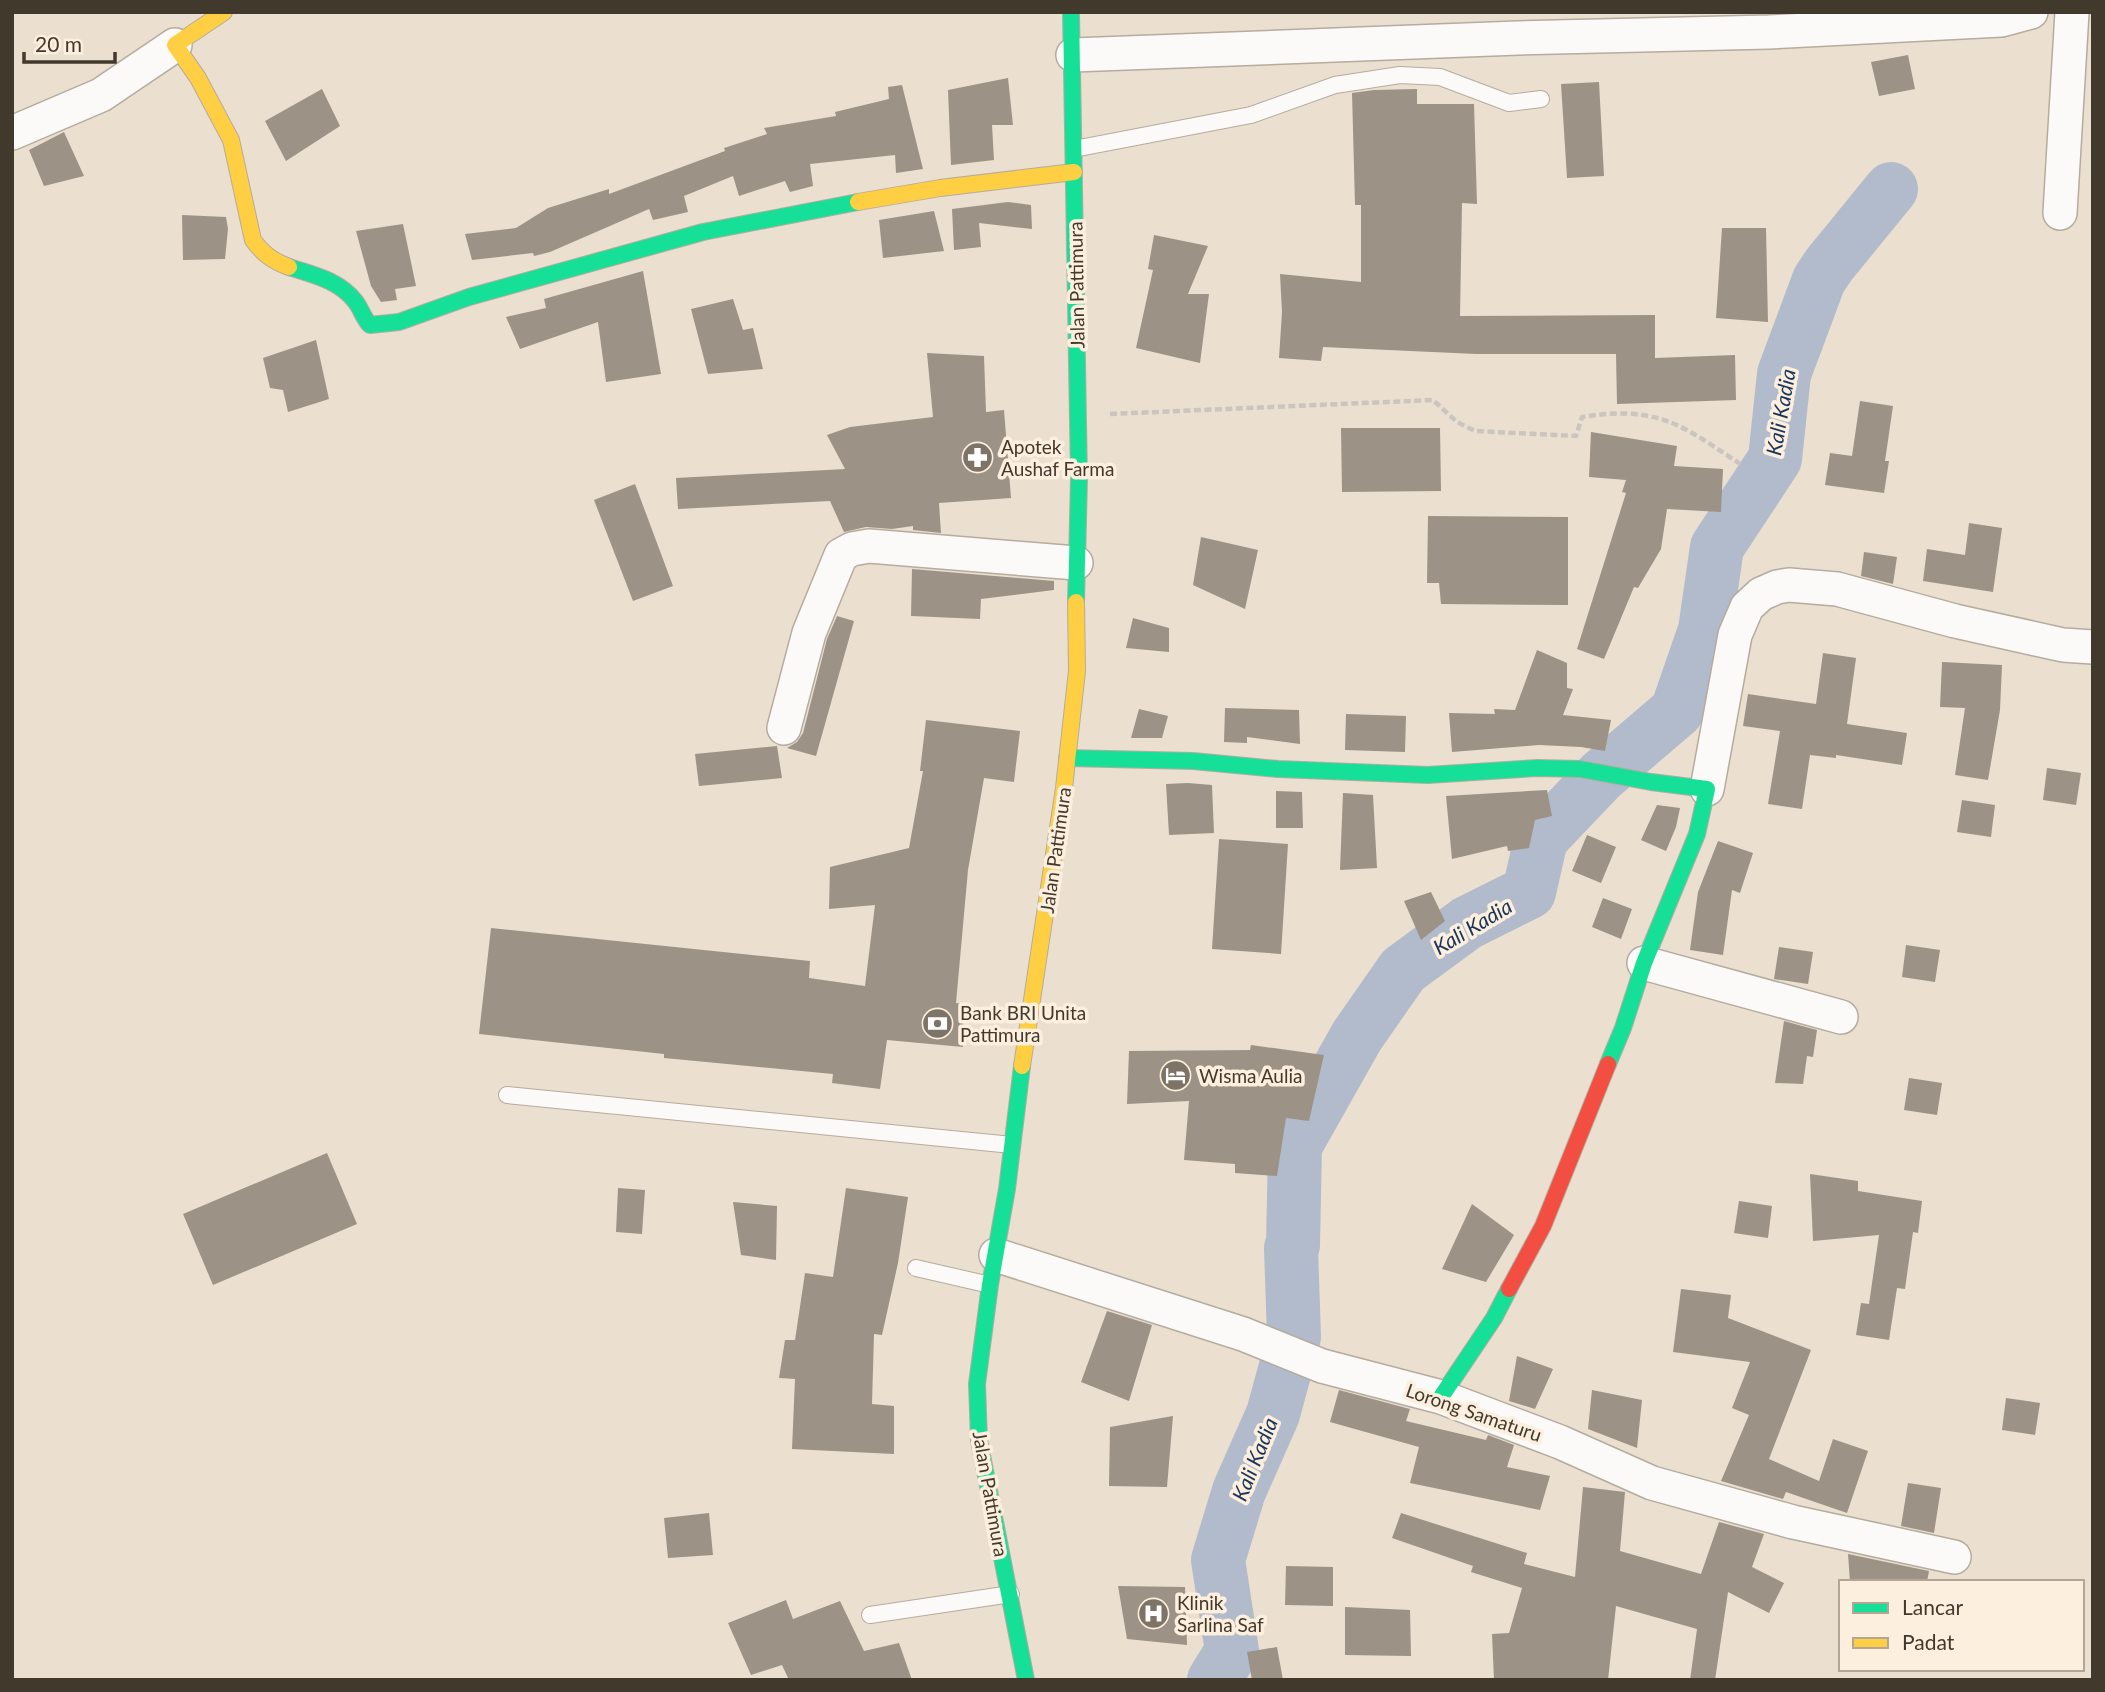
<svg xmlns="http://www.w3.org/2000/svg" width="2105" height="1692" viewBox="0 0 2105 1692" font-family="Lato,sans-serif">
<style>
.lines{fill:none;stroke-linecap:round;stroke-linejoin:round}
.river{stroke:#b2bbcb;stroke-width:54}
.building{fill:#9c9386}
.lane-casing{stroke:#b5ab9f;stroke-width:18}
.street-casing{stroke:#b5ab9f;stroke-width:36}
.fast-casing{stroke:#b5ab9f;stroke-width:18}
.slow-casing{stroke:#b5ab9f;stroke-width:18}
.jam-casing{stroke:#b5ab9f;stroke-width:18}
.path{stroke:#cbc5c0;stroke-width:4.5;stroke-dasharray:7 3.5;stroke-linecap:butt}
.lane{stroke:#fcfaf8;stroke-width:16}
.street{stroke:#fcfaf8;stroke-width:33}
.fast{stroke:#16e098;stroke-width:16}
.slow{stroke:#ffcf43;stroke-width:16}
.jam{stroke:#f24e42;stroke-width:16}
.labels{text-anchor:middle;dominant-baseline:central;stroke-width:7;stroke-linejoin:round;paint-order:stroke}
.street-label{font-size:19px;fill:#42392d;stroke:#fdefdd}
.poi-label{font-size:19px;fill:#42392d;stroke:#fdefdd;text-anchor:start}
.water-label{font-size:21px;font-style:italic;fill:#1a355c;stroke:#fdefdd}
</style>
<rect width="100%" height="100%" fill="#ebdfcf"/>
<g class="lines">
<path class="river" d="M1214,1680L1232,1651L1218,1560L1239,1491L1273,1414L1294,1337L1291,1248L1293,1245L1295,1146L1357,1036L1403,970L1467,923L1529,892L1541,839L1601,776L1677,711L1705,630L1717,547L1775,459L1784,374L1819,280L1829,265L1891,189"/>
</g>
<path class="building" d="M1908,55L1915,89L1879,96L1871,62Z
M1008,78L1013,125H992L994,160L951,165L948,90Z
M1599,82L1604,176L1567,178L1561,84Z
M902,85L923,169L896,173L895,155L810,164L813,186L790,192L785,181L739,196L733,176L684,196L688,212L653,220L649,209L550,252L534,256L533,253L472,260L465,234L516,228L548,208L609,189V194L725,151L724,148L767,134L764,128L836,116L835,112L889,99L888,87Z
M322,89L340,126L286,161L265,121Z
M1417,89V104H1474L1477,204L1462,203L1460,316L1655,315V358L1735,355L1736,400L1617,404L1616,354H1476L1323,347L1321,361L1279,358L1282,312L1280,274L1361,282V205H1355L1352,93L1374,90Z
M64,132L84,176L44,186L29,150Z
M1008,202L1031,205L1032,229L979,223L981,247L954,250L952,209Z
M934,211L944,251L883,258L879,220Z
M182,215L226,217L228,229L225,259L183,260Z
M403,224L416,286L395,289L397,300L381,302L371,286L356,231Z
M1722,228H1766L1768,322L1716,318Z
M1154,235L1208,246L1188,294H1209L1200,363L1136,348L1153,270L1148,269Z
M643,271L661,374L606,382L598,322L520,349L506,317L546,308L544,299Z
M733,299L743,330L753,328L763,369L708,374L691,309Z
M316,340L329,399L288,412L283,390L270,388L263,358Z
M927,353L984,356L986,412L1004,410L1011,498L939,503L941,533L913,530V526L892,529L866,527L844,532L830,501L678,509L676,478L845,469L827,435L850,427L933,417Z
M1860,401L1893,406L1885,461H1889L1884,493L1825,485L1830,453L1852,456Z
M1341,428H1440L1441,491L1342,492Z
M1591,432L1677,446L1674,466L1723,469L1721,512L1667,509L1661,549L1638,588L1634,587L1604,659L1577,649L1626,493L1622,492L1626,480L1589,477Z
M635,484L673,586L633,601L594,500Z
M1428,516L1568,517V605L1441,604L1439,583H1427Z
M1969,523L2002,528L1993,592L1923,581L1927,549L1965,555Z
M1201,537L1258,550L1245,609L1193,585Z
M1864,552L1897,557L1893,584L1861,576Z
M912,569L1054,581V590L981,599L980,619L911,616Z
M837,616L854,621L816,756L787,748L797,742L803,733L827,639Z
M1133,618L1169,628V652L1126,648Z
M1537,650L1567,663V688L1573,689L1563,715L1611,720L1605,751L1581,747L1539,745L1452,752L1449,713L1495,714L1494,709L1515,710Z
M1823,653L1856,658L1847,724L1907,733L1902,765L1836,755V758L1810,755L1802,809L1768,804L1780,731L1743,726L1748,694L1816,704Z
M1942,662L2002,665L2000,710L1988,780L1955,775L1965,708L1940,707Z
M1225,708L1299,710L1300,744L1247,737V743L1224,742Z
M1139,709L1168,716L1162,738H1131Z
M1346,714L1406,716L1405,752L1345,750Z
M926,720L1020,731L1014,782L984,778L968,870L956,1003L964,1004L963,1047L887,1040L880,1089L832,1083L833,1074L664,1058V1054L479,1034L491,928L810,961L809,978L865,986L875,905L829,909L830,867L909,848L923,771H920Z
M777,746L782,778L699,786L695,754Z
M2047,768L2081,773L2076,805L2043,800Z
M1188,783L1212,785L1214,833L1169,835L1166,784Z
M1547,790L1552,816L1535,820L1529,848L1508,851L1507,846L1452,859L1446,796Z
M1276,791L1302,792L1303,828H1276Z
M1343,793L1373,795L1377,868L1340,870Z
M1962,800L1995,805L1991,837L1957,832Z
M1657,805L1680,808L1676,827L1666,851L1641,840Z
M1587,835L1616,847L1601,883L1572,871Z
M1219,839L1288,844L1281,954L1212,949Z
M1718,841L1753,853L1740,893L1732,890L1723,955L1690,950L1698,892Z
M1431,892L1445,921L1421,940L1404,901Z
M1603,898L1632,909L1621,939L1592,927Z
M1906,945L1940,950L1935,982L1902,977Z
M1779,947L1813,952L1808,984L1774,979Z
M1784,1021L1817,1030L1813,1057L1807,1056L1803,1084L1775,1083Z
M1251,1045L1324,1055L1309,1121L1286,1118L1277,1176L1235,1173V1164L1184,1160L1189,1101L1127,1104L1129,1051L1250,1050Z
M1909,1078L1942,1083L1937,1115L1904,1110Z
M327,1153L357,1224L213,1285L183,1214Z
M1810,1174L1858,1181V1191L1922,1201L1918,1233L1913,1232L1905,1289L1897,1288L1889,1340L1856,1335L1861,1303L1869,1304L1879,1235L1813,1241Z
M618,1188L645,1190L642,1234L616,1232Z
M846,1188L908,1197L898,1263L882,1335L874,1334L872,1404L894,1406V1454L792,1449L795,1379L779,1378L785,1340H795L805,1273L833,1277Z
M1739,1201L1772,1206L1768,1238L1734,1233Z
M733,1202L777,1206L776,1260L741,1255Z
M1472,1204L1514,1235L1486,1282L1442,1269Z
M1681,1289L1731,1295L1728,1318L1811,1350L1769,1459L1819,1481L1833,1439L1868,1451L1847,1513L1786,1492L1783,1499L1721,1481L1749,1415L1732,1408L1750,1362L1673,1352Z
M1107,1311L1152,1325L1129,1401L1081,1382Z
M1517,1356L1553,1369L1535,1409L1509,1401Z
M1339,1390L1410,1409L1406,1421L1486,1440L1488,1435L1514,1445L1507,1467L1550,1476L1540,1510L1410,1483L1419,1447L1330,1422Z
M1592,1390L1642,1400L1637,1448L1588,1429Z
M2006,1398L2040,1403L2035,1435L2002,1430Z
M1173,1416L1167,1487L1109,1486L1110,1427Z
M1908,1483L1941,1488L1934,1533L1901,1526Z
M1583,1487L1625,1492L1620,1551L1701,1574L1719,1522L1764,1534L1752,1567L1784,1583L1769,1613L1728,1592L1715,1680H1690L1697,1629L1616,1606L1608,1680H1494L1492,1634L1509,1633L1522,1588L1471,1572L1473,1566L1392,1538L1401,1513L1527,1553L1524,1564L1575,1577Z
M709,1513L713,1555L668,1558L664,1518Z
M1848,1554L1929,1571L1927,1582H1850Z
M1286,1566L1333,1567V1606L1285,1605Z
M1118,1586L1185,1587L1187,1645L1127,1639Z
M786,1600L793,1619L840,1601L864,1651L899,1643L912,1680H789L782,1665L751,1675L728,1623Z
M1345,1607L1410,1610L1411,1656L1345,1655Z
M1277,1647L1283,1680H1252L1247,1652Z"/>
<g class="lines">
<defs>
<path id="lane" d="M1074,149L1251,115L1335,85L1400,75L1440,77L1509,103L1541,99
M507,1095L1012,1145
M916,1268L990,1285
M870,1615L1011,1594"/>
<path id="street" d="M1073,55L1518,38L1769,32L2001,20L2031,12
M12,133L101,95L175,45
M2060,213L2072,12
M784,728L809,633L841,555L852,549L869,546L1076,563
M1707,789L1735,635L1747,607L1761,594L1777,587L1789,585L1837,589L1955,621L2063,645L2093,647
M1644,963L1841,1017
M996,1255L1243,1334L1322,1366L1441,1397L1560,1442L1652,1483L1793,1522L1954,1557"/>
<path id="fast" d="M1071,12L1079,479L1076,602
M289,267C313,275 339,280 355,301C361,308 363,318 370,325L399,322L469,297L703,232L858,202
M1067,758L1193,761L1278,769L1428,775L1537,768L1580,769L1651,782L1707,789L1697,834L1644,963L1623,1028L1608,1064
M1022,1066L1007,1189L990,1285L977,1384L979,1440L1026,1680
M1441,1397L1494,1318L1509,1289"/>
<path id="slow" d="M224,12L175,45L198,78L231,140L253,240C263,254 273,261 289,267
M858,202L940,188L1074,172
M1022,1066L1064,788L1077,671L1076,602"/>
<path id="jam" d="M1509,1289L1543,1226L1608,1064"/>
</defs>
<use href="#lane" class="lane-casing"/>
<use href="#street" class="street-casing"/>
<use href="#fast" class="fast-casing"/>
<use href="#slow" class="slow-casing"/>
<use href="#jam" class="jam-casing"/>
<path class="path" d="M1110,414L1433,400L1457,422L1475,431L1576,436L1582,417C1612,412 1643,411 1672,423C1696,433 1720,451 1742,465"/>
<use href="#lane" class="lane"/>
<use href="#street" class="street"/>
<use href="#fast" class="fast"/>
<use href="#slow" class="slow"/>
<use href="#jam" class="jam"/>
</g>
<defs>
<symbol id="pharmacy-disc" viewBox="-11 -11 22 22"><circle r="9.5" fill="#7d7366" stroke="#fdefdd"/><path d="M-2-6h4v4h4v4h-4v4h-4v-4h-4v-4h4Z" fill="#fff"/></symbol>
<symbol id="bank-disc" viewBox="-11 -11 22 22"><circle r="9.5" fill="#7d7366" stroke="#fdefdd"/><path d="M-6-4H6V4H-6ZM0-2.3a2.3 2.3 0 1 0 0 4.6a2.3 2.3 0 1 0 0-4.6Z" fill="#fff"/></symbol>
<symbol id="hotel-disc" viewBox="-11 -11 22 22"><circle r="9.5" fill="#7d7366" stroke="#fdefdd"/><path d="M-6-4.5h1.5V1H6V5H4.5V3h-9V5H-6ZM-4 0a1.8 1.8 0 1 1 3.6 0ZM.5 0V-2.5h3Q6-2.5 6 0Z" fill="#fff"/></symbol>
<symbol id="hospital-disc" viewBox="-11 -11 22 22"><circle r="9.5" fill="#7d7366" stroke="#fdefdd"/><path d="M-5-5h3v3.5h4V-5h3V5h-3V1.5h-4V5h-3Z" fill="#fff"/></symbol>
</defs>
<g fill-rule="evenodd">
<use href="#pharmacy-disc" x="960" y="440" width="35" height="35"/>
<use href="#bank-disc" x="920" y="1006" width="35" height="35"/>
<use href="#hotel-disc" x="1158" y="1058" width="35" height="35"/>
<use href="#hospital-disc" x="1136" y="1596" width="35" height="35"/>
</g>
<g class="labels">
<g class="street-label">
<text transform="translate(1076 285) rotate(-91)">Jalan Pattimura</text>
<text transform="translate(1055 850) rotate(-82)">Jalan Pattimura</text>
<text transform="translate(1474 1412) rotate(19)">Lorong Samaturu</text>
<text transform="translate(991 1494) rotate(80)">Jalan Pattimura</text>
</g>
<g class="poi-label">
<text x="1001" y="446">Apotek<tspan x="1001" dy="22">Aushaf Farma</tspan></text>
<text x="960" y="1012">Bank BRI Unita<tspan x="960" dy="22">Pattimura</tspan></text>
<text x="1199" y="1075">Wisma Aulia</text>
<text x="1177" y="1602">Klinik<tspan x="1177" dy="22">Sarlina Saf</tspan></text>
</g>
<g class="water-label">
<text transform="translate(1780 412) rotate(-80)">Kali Kadia</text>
<text transform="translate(1472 926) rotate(-31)">Kali Kadia</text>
<text transform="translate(1254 1459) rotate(-68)">Kali Kadia</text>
</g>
</g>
<rect width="2105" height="1692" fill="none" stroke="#42392d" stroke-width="28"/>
<rect x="1839" y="1580" width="245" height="91" fill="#fdefdd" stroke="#b2a697" stroke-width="2"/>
<rect x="1853" y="1603" width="35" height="10" fill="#16e098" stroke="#b2a697" stroke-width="2"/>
<text x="1902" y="1615" font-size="21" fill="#42392d">Lancar</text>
<rect x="1853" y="1638" width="35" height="10" fill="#ffcf43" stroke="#b2a697" stroke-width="2"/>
<text x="1902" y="1650" font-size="21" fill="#42392d">Padat</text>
<path d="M24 52v10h91v-10" fill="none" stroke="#42392d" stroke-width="3.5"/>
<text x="35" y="52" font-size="21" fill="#42392d" stroke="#fdefdd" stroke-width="5" paint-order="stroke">20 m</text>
</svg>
